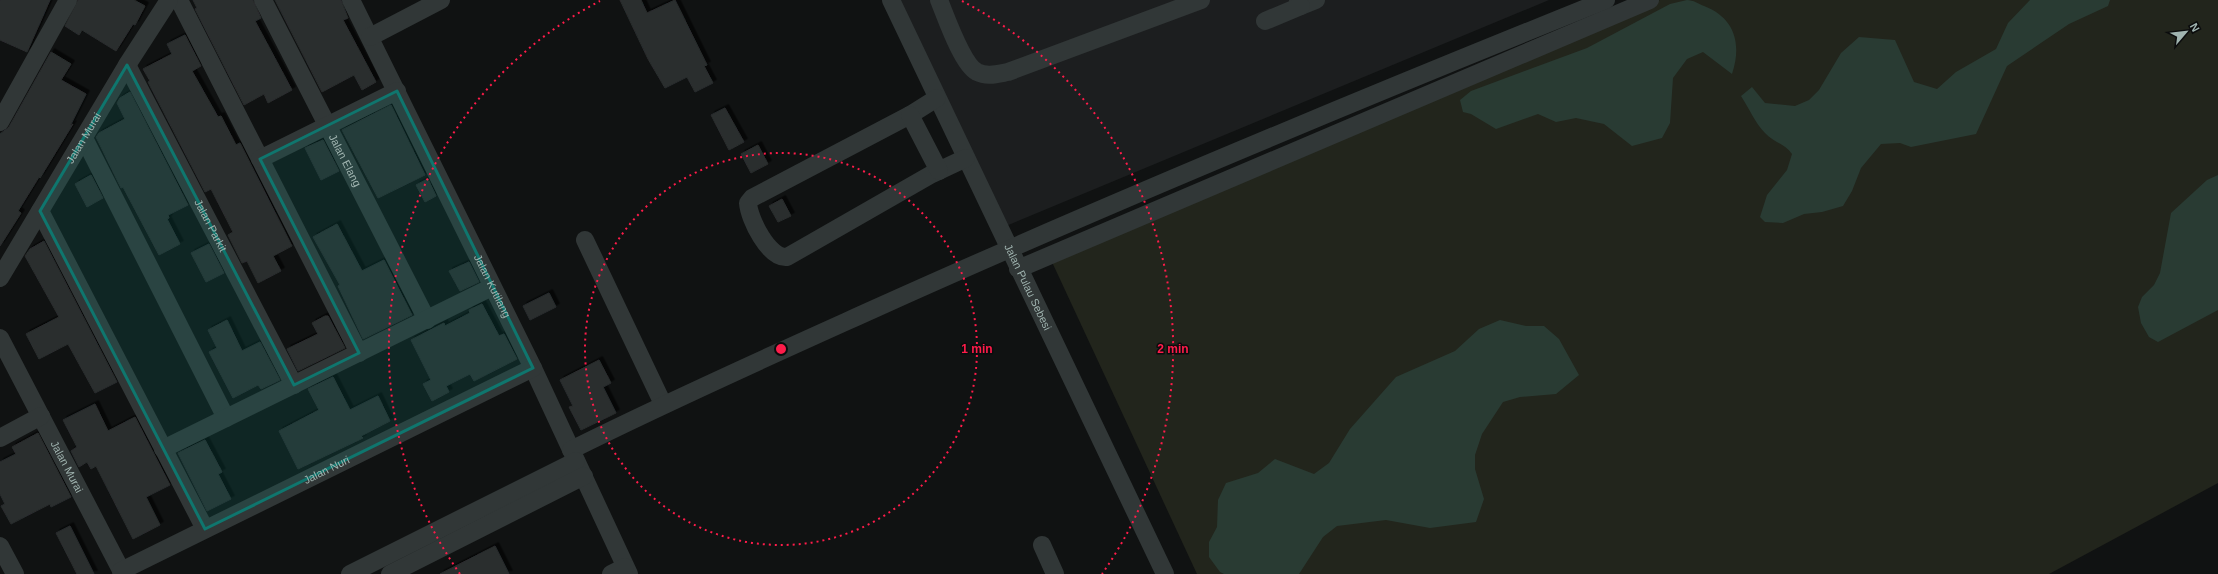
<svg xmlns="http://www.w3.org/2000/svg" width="2218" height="574" viewBox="0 0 2218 574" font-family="Helvetica,sans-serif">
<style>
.built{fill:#1c1e1f}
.green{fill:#22251c}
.water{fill:#293b33}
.building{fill:#2a2e2e;stroke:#2a2d2e;filter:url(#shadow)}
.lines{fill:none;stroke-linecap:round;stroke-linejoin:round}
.minor{stroke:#313737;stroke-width:18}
.marked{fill:#0f766e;fill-opacity:0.2;stroke:#0f766e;stroke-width:3;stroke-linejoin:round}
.ring{fill:none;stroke:#fe1c4a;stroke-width:2;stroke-dasharray:2 4}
.labels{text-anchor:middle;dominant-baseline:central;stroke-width:3;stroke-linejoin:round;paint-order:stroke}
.street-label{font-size:11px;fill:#a0b4b0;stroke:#0b0c0d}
.centre{fill:#fe1c4a;stroke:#0b0c0d;stroke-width:2}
.ring-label{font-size:12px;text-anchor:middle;font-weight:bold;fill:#fe1c4a;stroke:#0b0c0d;stroke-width:3;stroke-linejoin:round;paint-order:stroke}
</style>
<defs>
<filter id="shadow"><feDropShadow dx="3.5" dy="-3.5" stdDeviation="0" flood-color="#0009"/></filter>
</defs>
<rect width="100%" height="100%" fill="#101212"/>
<path class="built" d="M900,0H1549L1006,226Z"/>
<path class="green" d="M1660,0H2218V483L2049,574H1197L1052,262Z"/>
<path class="water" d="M1687,0C1693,0 1699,4 1704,6C1735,18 1742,44 1732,74L1703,52L1687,59L1673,78L1670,123L1662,138L1632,146L1604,124L1576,118L1556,122L1538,114L1496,129L1471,114L1463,112L1460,100L1471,91L1587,48L1670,4Z
M2030,0H2110L2108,6L2069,24L2007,66L1976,134L1911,147L1900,143L1881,144L1861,168L1852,191L1843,206L1822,212L1804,214L1783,223L1765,222L1760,217L1767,195L1787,170L1792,154C1785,144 1773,142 1765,133C1755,123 1749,108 1741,96L1752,87L1765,103L1795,106L1809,100L1819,90L1841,53L1859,37L1895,40L1914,82L1937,89L1956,72L1996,49L2008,23Z
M2218,175V310L2158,342L2149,337L2141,323L2138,307L2142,297L2154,285L2160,273L2171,213L2207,180Z
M1500,320L1526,326H1544L1559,339L1579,375L1556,394L1520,397L1503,402L1482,434L1475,455V469L1484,499L1476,522L1430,528L1386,520L1337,526L1323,537L1299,574H1224L1220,572L1209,557V542L1217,527L1218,500L1226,483L1258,473L1275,459L1314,474L1329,463L1350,429L1396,377L1455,351L1479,329Z"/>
<path class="building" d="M0,0H50L27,52L0,40Z
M78,0H134L145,6L135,25L133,24L116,51L82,30L79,35L65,26Z
M193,0H253L261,18L255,21L292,90L268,103L264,94L244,105L195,9L197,8Z
M275,0H341L348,18L343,20L376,82L362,90L354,75L322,92Z
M620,0H641L647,13L675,0L707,65L704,66L713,83L695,92L687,77L665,88L648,59Z
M185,35L201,66L192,71L218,117L221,116L236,145L240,143L292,246L273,256L281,271L258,283L247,261L242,263L228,235L233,232L211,189L205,192L148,82L150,81L143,69L172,54L167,44Z
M51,52L71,64L61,80L86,94L70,126L73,124L40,178L39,177L18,211L21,213L0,246V134L9,127Z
M130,92L188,205L168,215L169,218L167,219L180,244L159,255L123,187L121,188L96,137L99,133L125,119L117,103L120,98Z
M391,105L425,175L378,198L342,130Z
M725,108L744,142L729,150L711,115Z
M323,140L339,171L321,180L305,148Z
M758,145L768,164L751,173L741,154Z
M91,175L103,198L87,207L75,184Z
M428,179L436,196L425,202L416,185Z
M782,199L791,216L778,222L769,206Z
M337,224L362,271L384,260L412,315L363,339L338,286L340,285L313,237Z
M44,241L117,382L95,393L68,344L39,359L26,334L59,317L25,256L30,249Z
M209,244L224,273L206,282L191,253Z
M469,262L479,282L460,291L449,271Z
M549,293L556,307L530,320L523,306Z
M482,304L499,336L504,334L517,359L474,381L470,374L446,386L449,392L432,401L423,384L431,380L411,340L444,323L445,326L470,313L469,310Z
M325,316H328L345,348L298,371L287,349L318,334L312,323Z
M227,320L242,351L260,342L280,380L261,389L258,385L233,398L209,352L217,348L208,330Z
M599,360L611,383L603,387L616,413L581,430L569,407L573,406L560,380Z
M333,377L350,410L378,396L390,421L361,436L363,438L298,469L279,431L319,410L308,389Z
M95,404L108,431L135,417L170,485L146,497L160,525L133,539L96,466L91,469L87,462L79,467L71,451L77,447L63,420Z
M38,433L71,497L51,507L50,504L11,524L1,506L5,504L0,494V462L16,454L12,447Z
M205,440L222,472L218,474L231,499L207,511L178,453Z
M70,526L94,574H77L56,533Z
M495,546L509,574H440Z"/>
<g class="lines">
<g class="minor">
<path d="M179,0L359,353"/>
<path id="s1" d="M263,0L427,320"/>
<path id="s2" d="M351,0L533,368L629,574"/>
<path id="s3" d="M891,0L1165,574"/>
<path d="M939,0C946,17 962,64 977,72C987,77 997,74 1008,72L1201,0"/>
<path d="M1298,0L1301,6L1316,0"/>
<path d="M1265,21L1301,6"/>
<path d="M370,37L441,0"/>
<path id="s4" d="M127,65L294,385"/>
<path d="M937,98L910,115L752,198L748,203C749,219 769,259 787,257L932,174L966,158"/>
<path d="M910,115L939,171"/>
<path d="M0,122L68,0"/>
<path d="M84,138L226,418"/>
<path d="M260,159L397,91"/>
<path d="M40,211L205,529"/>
<path d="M585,240L663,404"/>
<path d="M1018,269L1650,0"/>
<path id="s5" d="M0,278L127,65L169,0"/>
<path id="s6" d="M0,338L123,574"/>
<path d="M0,438L41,416"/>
<path d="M163,449L492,287"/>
<path d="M571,450C671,400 772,355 874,309C1116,200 1360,99 1606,0"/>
<path d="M1042,545L1055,574"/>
<path d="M0,546L15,574"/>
<path id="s7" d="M121,571L533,368"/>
<path d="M350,574L576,461"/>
<path d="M390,574L584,476"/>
<path d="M611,574L625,567"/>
</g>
</g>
<path class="marked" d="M127,65L294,385L359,353L260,159L397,91L533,368L205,529L40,211Z"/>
<g class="ring">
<circle cx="781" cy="349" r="196"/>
<path d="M460 574A392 392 0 0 1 600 1M962 1A392 392 0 0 1 1102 574"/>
</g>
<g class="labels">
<g class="street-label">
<text stroke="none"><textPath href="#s5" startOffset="163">Jalan Murai</textPath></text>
<text stroke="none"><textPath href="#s1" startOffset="180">Jalan Elang</textPath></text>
<text stroke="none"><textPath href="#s4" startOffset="181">Jalan Parkit</textPath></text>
<text stroke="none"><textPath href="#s2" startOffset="319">Jalan Kutilang</textPath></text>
<text stroke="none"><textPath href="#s3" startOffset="318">Jalan Pulau Sebesi</textPath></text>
<text stroke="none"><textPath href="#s6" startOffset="145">Jalan Murai</textPath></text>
<text stroke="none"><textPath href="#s7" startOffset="229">Jalan Nuri</textPath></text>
</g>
</g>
<circle cx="781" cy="349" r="6" class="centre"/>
<g class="ring-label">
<text x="977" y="353">1 min</text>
<text x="1173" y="353">2 min</text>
</g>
<g transform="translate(2186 32) rotate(62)" stroke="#0b0c0d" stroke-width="3" paint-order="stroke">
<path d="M0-3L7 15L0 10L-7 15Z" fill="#a0b4b0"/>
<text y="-6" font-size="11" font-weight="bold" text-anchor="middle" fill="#a0b4b0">N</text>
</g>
</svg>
